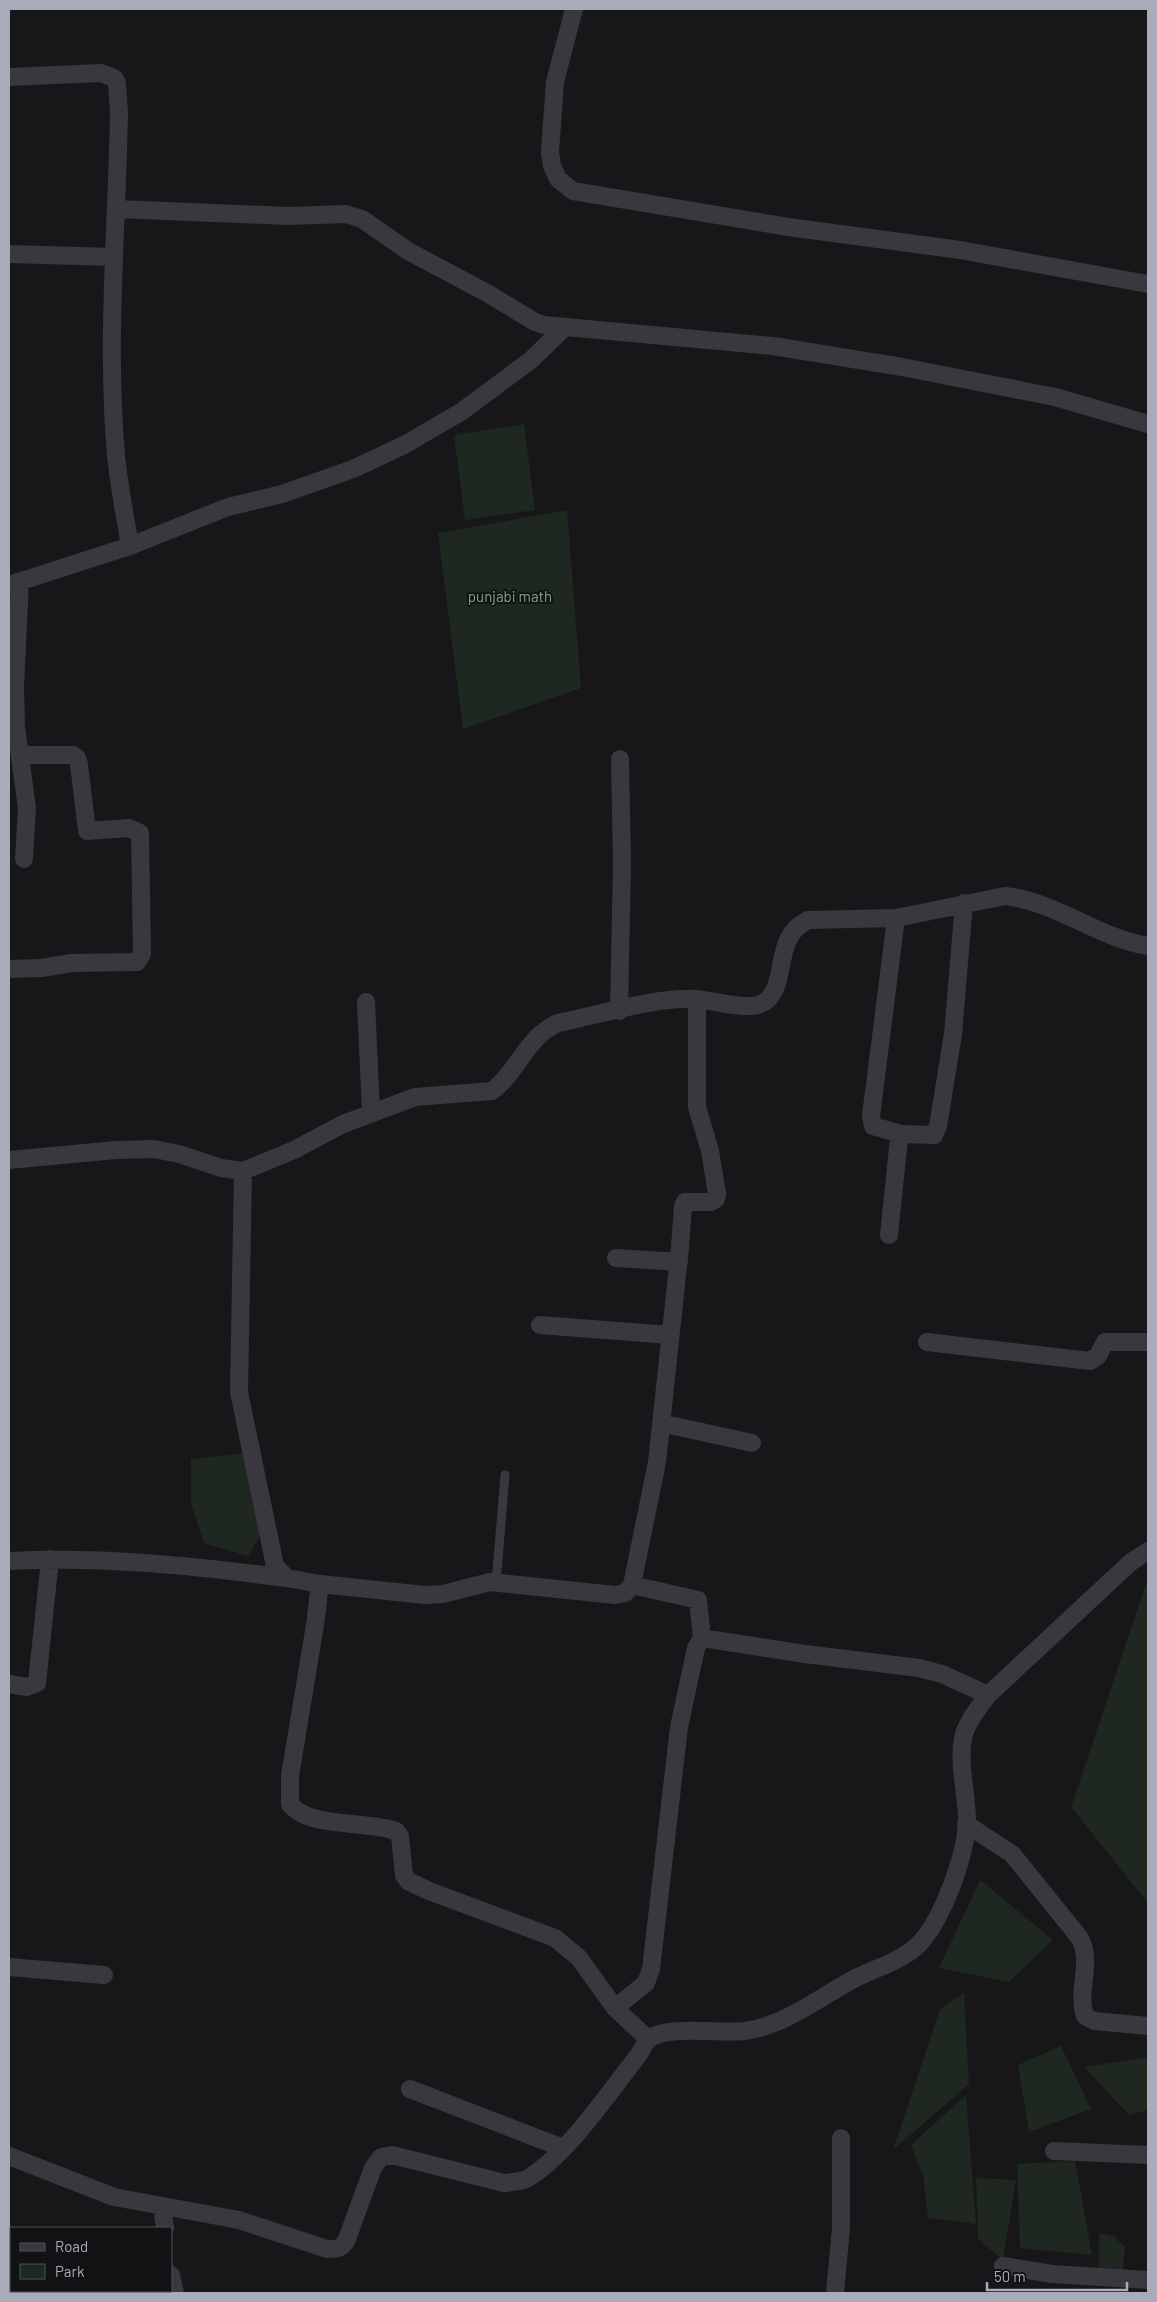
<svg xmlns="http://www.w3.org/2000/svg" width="1157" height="2302" viewBox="0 0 1157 2302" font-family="Barlow,sans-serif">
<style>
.green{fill:#1e2720}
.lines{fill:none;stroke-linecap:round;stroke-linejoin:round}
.lane{stroke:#38383e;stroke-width:9}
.street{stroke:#38383e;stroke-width:18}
.labels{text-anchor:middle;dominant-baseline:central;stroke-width:4;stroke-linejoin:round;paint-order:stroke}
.park-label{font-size:15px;fill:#7ea685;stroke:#121214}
</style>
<rect width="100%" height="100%" fill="#171719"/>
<path class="green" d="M524,424L535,510L465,520L454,435Z
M567,510L581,688L463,729L438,533Z
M246,1453L262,1533L248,1556L204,1543L191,1504V1459Z
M1147,1581L1148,1583V1903L1071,1807Z
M980,1880L1053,1940L1009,1982L939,1968Z
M964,1993L969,2084L893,2150L940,2009Z
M1061,2046L1091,2109L1029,2132L1018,2065Z
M1148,2057V2110L1129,2115L1084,2067Z
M966,2095L976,2224L928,2218L923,2175L911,2145Z
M1075,2161L1092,2255L1020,2248L1017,2164Z
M976,2178L1016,2180L1003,2260L978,2239Z
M1099,2233L1113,2236L1125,2247L1122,2276L1099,2273Z"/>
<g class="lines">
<path class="lane" d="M496,1583L505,1475"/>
<path class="street" d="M574,9L555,82L550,152L552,166L558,179L573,191L788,227L960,250L1148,284
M9,77L101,73L114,78L117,83L119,113C117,227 106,342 116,455C119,486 125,516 130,546
M117,209L288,216L346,214L362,219L408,251L487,293L535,322L544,325L773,346L902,367L1055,397L1148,424
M9,254L113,257
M20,582L15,686L16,727L27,808L24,859
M9,585L130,546L228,507L282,494L353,469L404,445L461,412L531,360L565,327
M896,918L871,1116L873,1126L901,1134
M9,969L41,968L72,963L137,962L142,954L140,833L129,828L87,831L79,764L77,758L73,755H20
M366,1002L371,1112
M619,1011L622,864L620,759
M9,1160L116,1150L154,1149L179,1154L221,1168L243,1171L294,1150L343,1124L415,1097L492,1091C518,1072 526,1037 558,1023C599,1015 655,997 696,999C713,1000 752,1013 766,1001C789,982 772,937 808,920L896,918L1005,896C1057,902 1098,938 1148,946
M243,1171L239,1392L275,1566L287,1578L320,1584L315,1625L290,1776V1804C307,1828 369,1821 396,1831L400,1836L404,1875L408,1881L429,1891L555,1938L579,1958L615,2008L648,2039
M889,1235L899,1138L901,1134L934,1135L938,1126L953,1034L964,903
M616,1258L679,1262
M540,1325L670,1335
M927,1342L1090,1361L1098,1356L1105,1342H1148
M661,1423L752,1443
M9,1561C102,1556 195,1566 287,1578
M320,1584L425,1595L443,1594L490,1582L615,1595L625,1593L632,1585L657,1462L680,1247L683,1206L685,1202H711L716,1199L717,1194L710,1151L697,1107V999
M632,1585L698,1600L702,1638
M9,1684L27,1687L37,1683L50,1559
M966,1824L1012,1854L1079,1937C1094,1962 1076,1989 1085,2016L1094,2021L1148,2026
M9,1967L104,1975
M615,2008L646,1983L651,1969L679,1727L696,1648L702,1638L805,1654L919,1668L942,1674L988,1695
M410,2089L563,2148
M1054,2151L1148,2155
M9,2156L114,2197L239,2220L327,2249C338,2249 342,2249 347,2239L373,2168L381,2157L392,2155L504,2183C514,2182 524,2182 533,2175C573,2147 610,2091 640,2053C642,2049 645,2043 648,2040C664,2024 722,2034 745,2031C786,2025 818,1998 854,1979C875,1968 903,1961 920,1943C943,1918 966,1855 967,1821C967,1793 957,1761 964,1734C968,1720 980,1706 988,1695L1131,1562L1148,1551
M162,2206L165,2228
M1003,2266L1052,2274L1148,2280
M171,2275L175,2293
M835,2293L841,2228V2138"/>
</g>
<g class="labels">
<g class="park-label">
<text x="510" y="596">punjabi math</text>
</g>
</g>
<rect width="1157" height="2302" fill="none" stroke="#a8acba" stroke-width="20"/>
<rect x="10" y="2227" width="162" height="65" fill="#121214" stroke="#4e5056"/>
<rect x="20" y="2243" width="25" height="8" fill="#38383e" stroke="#4e5056"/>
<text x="55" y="2252" font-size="15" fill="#a8acba">Road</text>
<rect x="20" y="2264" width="25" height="15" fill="#1e2720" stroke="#4e5056"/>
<text x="55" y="2277" font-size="15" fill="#a8acba">Park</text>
<path d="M987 2282v8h140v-8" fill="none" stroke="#a8acba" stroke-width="2.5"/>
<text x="994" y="2282" font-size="15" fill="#a8acba" stroke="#121214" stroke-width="4" paint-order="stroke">50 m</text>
</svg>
